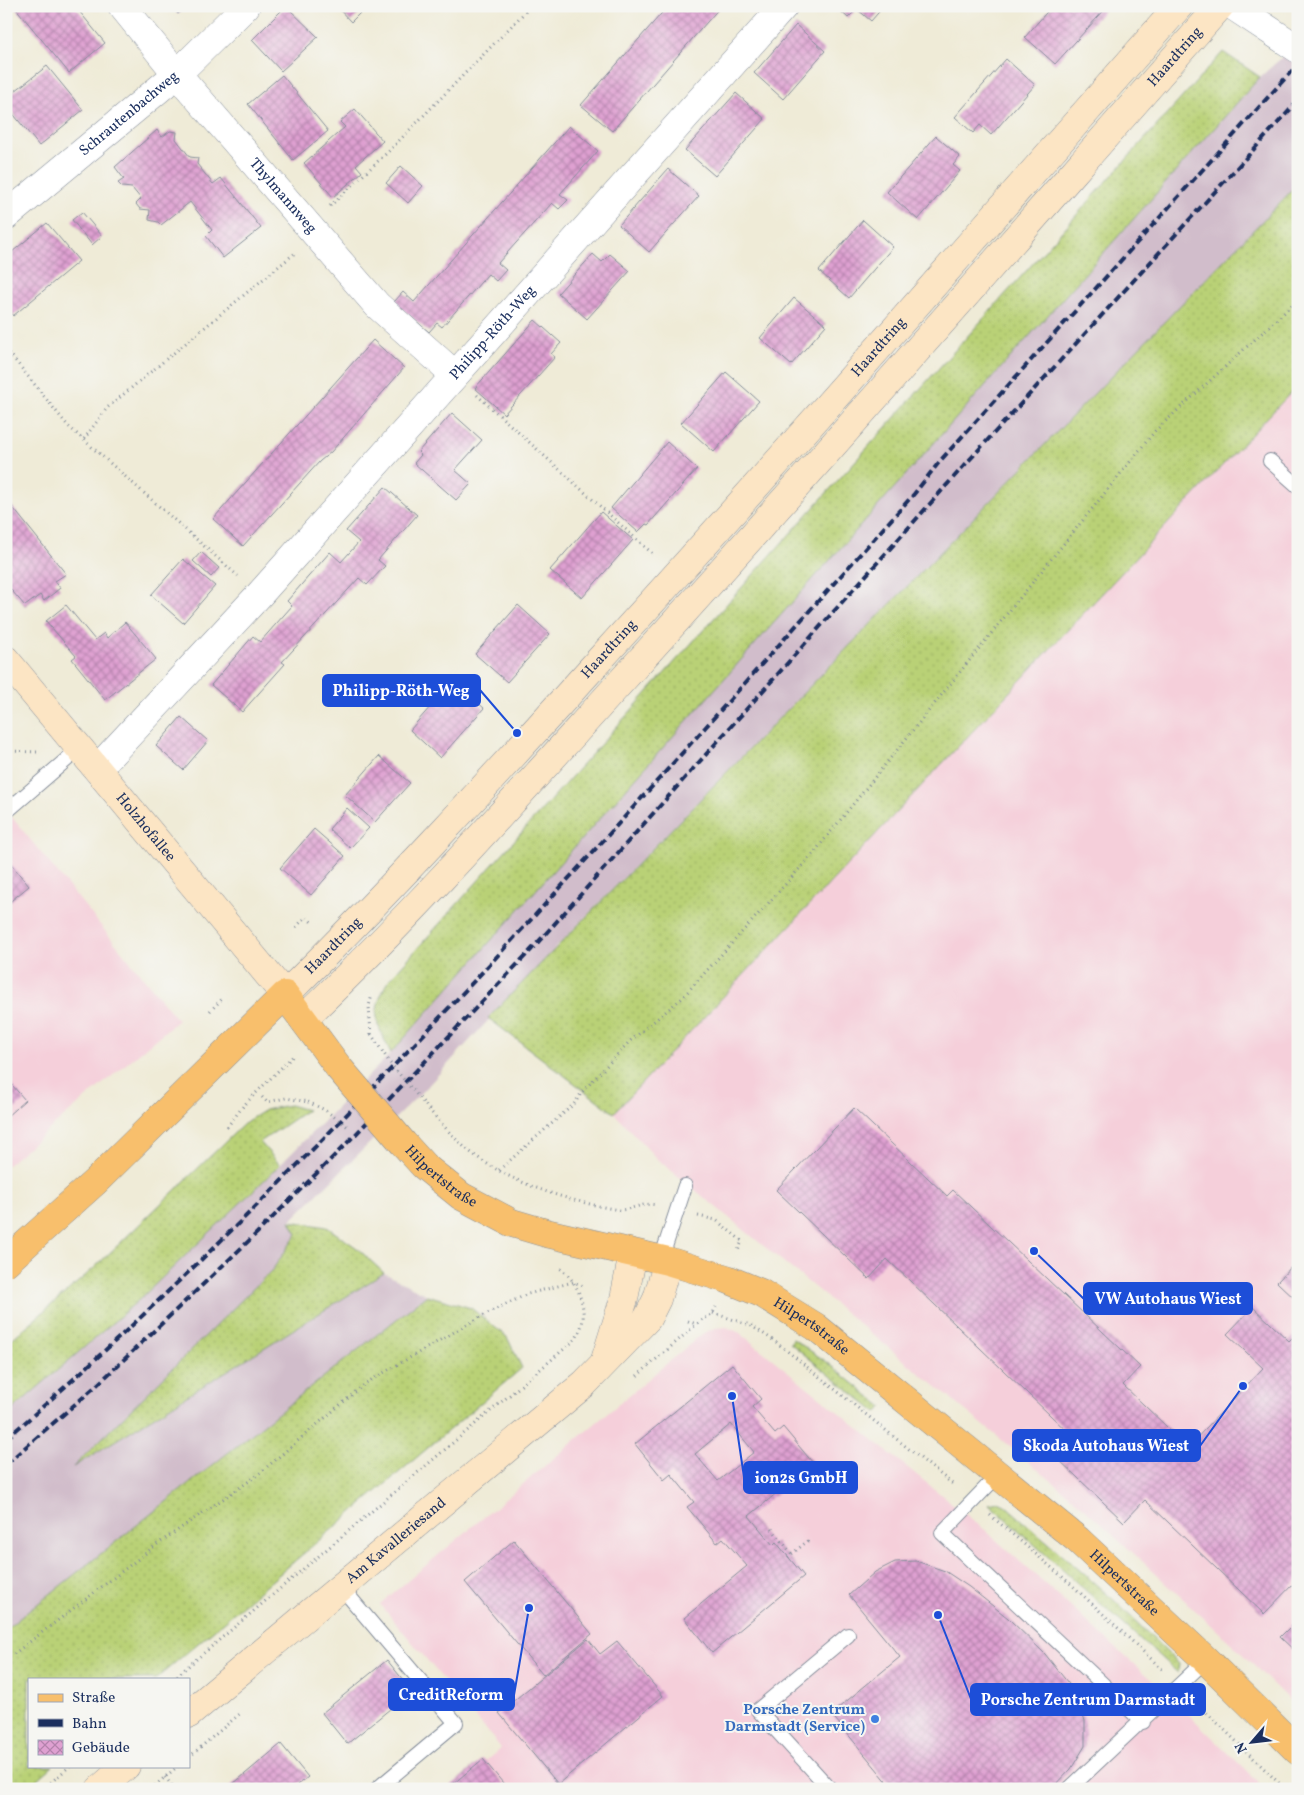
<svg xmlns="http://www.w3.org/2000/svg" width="1304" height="1795" viewBox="0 0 1304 1795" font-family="Vollkorn,serif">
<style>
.built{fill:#f5cfda}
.railway{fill:#d1bdcb}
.grass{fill:url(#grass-dots);stroke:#6a806a}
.building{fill:url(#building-cross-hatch);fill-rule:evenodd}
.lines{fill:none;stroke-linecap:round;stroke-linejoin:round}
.lane-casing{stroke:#858d9a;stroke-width:16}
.street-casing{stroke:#858d9a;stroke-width:29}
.secondary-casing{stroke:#858d9a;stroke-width:29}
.primary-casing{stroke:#858d9a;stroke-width:29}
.path{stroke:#858d9a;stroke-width:3;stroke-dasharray:1 4;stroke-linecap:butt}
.lane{stroke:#fff;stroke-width:14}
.street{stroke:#fff;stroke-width:28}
.secondary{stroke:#fce5c4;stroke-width:28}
.primary{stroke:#f8bf6c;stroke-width:28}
.rail{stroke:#1b2f5e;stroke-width:4;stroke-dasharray:8 4;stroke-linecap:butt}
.primary-bridge-casing{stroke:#858d9a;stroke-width:29;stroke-linecap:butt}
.path-bridge{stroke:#858d9a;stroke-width:3;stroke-dasharray:1 4;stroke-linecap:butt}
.primary-bridge{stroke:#f8bf6c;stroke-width:28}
.shop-dot{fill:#3f7fe0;stroke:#f6f6f2;stroke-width:2}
.labels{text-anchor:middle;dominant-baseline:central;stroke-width:4;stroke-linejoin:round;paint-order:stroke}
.street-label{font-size:15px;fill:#1b2f5e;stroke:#f6f6f2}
.shop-label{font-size:15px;font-weight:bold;fill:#366cbe;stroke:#f6f6f2;text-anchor:end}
.leader{fill:none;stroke:#1d4ed8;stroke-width:2}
.callout-dot{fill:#1d4ed8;stroke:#f6f6f2;stroke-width:2}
.callout{fill:#1d4ed8;stroke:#1d4ed8;stroke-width:2}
.callout-label{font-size:16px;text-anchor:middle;font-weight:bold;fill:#fff}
</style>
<defs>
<pattern id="grass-dots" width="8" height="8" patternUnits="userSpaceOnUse" patternTransform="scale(1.25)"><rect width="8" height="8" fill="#b9d176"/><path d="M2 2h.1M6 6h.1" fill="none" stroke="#9eb468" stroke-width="1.8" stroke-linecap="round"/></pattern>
<pattern id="building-cross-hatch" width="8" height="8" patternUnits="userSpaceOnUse" patternTransform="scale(1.25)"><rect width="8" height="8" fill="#dfa0d1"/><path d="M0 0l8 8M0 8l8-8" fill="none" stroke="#b483ad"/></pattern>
</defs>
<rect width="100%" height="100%" fill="#f6f6f2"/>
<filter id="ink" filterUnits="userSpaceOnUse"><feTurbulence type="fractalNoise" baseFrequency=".02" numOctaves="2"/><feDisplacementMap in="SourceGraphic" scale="10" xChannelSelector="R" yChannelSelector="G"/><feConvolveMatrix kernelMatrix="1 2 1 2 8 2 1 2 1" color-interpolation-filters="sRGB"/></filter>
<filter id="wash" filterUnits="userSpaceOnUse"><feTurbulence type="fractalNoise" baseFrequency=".0096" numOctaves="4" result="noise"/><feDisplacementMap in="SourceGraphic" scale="20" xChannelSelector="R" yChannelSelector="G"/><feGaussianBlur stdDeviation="1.12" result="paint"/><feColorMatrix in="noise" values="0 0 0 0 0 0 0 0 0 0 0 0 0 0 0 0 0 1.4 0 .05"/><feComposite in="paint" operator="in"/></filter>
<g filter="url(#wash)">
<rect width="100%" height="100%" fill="#efebd7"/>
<path class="built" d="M1298,385V1709L1233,1645L1080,1504L657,1159L614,1113Z
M6,810L178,1020L6,1166Z
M727,1327L740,1333L984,1529L1177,1703L1260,1784L1258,1789H453L501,1748L380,1604L702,1334L715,1328Z"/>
<path class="railway" d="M1298,43V184L555,948L425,1089L290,1221L297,1234L273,1269L75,1465L384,1273L427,1295L6,1629V1415L140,1299L280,1165L391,1053L515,911L1260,77Z"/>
<path class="grass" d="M1223,52L1260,77L391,1053C375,1021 370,1014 388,981Z
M1298,184V385L614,1113L488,1018Z
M289,1105L307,1110L260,1142L280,1165L140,1299L6,1415V1344L93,1269L247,1121L265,1110Z
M290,1221L327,1227L357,1248L384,1273L73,1467L273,1269L297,1234Z
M427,1295L471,1308L507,1337L522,1368L156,1679H29V1766H53L27,1789H6V1629Z
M793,1339L827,1362L883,1407L877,1413L790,1343Z
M998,1502L1005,1505L1115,1601L1179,1664L1178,1673L989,1504Z"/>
<g id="blocks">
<path class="building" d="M14,6H75L105,43L69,73Z
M171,6H187L178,14Z
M286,6L318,37L281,71L252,40Z
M336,6H367L351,22Z
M668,6H721L612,131L581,105Z
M835,6H884L871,21L857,9L848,18Z
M1108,6L1055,64L1025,37L1052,6Z
M796,25L825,51L783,99L754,73Z
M1006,59L1035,85L991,135L980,125L973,133L955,117Z
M47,66L83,110L39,146L6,105V98Z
M282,75L328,131L293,160L248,104Z
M736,93L765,119L715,176L685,150Z
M355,109L383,141L356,165L362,172L333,197L304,163L345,127L340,122Z
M569,126L598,151L560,194L568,200L559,209L552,203L498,263L506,270L496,281L488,274L442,327L437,323L429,332L394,302L403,292L414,302Z
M157,130L162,137L170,131L177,132L176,139L190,157L198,158L197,164L213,184L221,178L261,228L223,258L206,236L212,230L190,202L161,225L158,222L149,220L150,210L140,209L136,204L141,199L132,188L122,187L118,183L124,179L115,167Z
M936,136L960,157L953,165L960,171L918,220L887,192Z
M401,166L423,186L408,203L386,183Z
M668,169L699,196L649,252L619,225Z
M82,212L102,236L92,245L72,220Z
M863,220L893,247L849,298L819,271Z
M47,223L79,261L13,316L10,312L6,315V257Z
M593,254L602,262L610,254L630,271L587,319L558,293Z
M794,298L826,325L791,365L760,338Z
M535,320L561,343L551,354L555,357L504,414L475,388Z
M373,340L404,368L331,452L320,461L243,546L213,519Z
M726,372L759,401L714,452L681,423Z
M452,413L482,440L455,470L471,484L456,500L414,463L421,455L418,452Z
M667,442L697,469L648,525L646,524L638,532L611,508Z
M385,487L417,515L378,560L385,566L367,585L359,578L282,662L285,664L242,712L211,685L253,636L260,642L292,606L287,601L330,552L341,562L359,542L346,531Z
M6,499L66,574L55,581L60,588L44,601L40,595L25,606L6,584Z
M601,512L633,540L582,598L550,570Z
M201,552L219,568L211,577L193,561Z
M183,559L215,586L183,623L151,595Z
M66,605L95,640L104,633L107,638L125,622L156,659L105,700L72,659L76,656L46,621Z
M518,605L550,634L507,682L475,654Z
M453,681L484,708L440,758L410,730Z
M181,717L208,741L183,770L156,746Z
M379,756L410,783L375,822L345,795Z
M347,808L369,828L350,848L329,829Z
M314,829L345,856L311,895L280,868Z
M6,858L29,886L6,905Z
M6,1078L25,1100L6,1117Z
M854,1108L947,1196L953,1190L1140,1367L1123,1385L1188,1447L1263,1368L1227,1334L1253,1307L1289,1341L1298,1332V1579L1264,1614L1145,1500L1124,1522L1055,1456L1073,1437L887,1259L869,1279L776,1190Z
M1298,1260V1302L1277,1282Z
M732,1364L761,1399L752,1407L775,1434L783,1427L813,1463L749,1516L773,1545L776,1542L804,1576L712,1653L684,1618L747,1566L723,1538L717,1543L687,1507L694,1502L671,1474L664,1480L635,1444ZM731,1424L754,1452L718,1481L695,1454Z
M514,1540L592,1634L543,1675L465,1582Z
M916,1561L945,1571L969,1587L1008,1618L1045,1654L1076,1693L1085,1721V1746L1071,1769L1052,1789H883L889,1784L831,1714L900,1657L849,1595L875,1572L895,1562Z
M1298,1619V1654L1280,1637Z
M588,1639L600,1654L617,1641L663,1696L558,1784L499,1713Z
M387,1660L412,1691L347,1744L322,1713Z
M281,1744L308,1777L293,1789H227Z
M483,1759L508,1789H447Z"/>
</g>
</g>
<g filter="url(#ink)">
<use href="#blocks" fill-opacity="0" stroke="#858d9a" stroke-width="1"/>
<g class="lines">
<defs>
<path id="lane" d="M1270,461L1298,486
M6,812L80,748
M661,1259L685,1186
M999,1474L942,1533L1143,1722
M341,1587L456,1723L377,1789
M830,1789L758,1710L848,1635
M1069,1789L1206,1660"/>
<g id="street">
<path id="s1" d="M122,6L177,74L377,305L454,374"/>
<path d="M1233,6L1298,49"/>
<path id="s2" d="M6,216L177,74L246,6"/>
<path id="s3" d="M97,769L260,594L784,6"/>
</g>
<g id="secondary">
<path id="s4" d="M6,660L285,995C391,890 492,779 592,668C791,450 984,227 1179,6"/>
<path id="s5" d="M303,1019C421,907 528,784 637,664C834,447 1026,226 1220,6"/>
<path d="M605,1360L624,1299L633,1254"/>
<path id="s6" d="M189,1714L584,1384L647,1319L657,1299L668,1261"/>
<path d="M100,1789L126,1766"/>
</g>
<g id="primary">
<path id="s7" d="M403,1143L424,1166L461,1196L512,1223L546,1233L668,1261L727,1279L761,1293L816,1327L1078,1540L1206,1660L1298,1751"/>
<path d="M6,1262L96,1181L285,995L339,1068"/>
</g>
</defs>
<use href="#lane" class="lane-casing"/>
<use href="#street" class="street-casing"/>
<use href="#secondary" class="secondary-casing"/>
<use href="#primary" class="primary-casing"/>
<path class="path" d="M330,206L390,150L531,6
M6,349L68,426L238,576
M477,395L654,555
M84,439L107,408L295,253
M6,751L38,752
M296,927L306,917L314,924
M210,1011L223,998
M371,1034L369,1006L372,995
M262,1097L267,1102L286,1098L308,1102
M432,1113C445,1127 457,1142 473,1154C514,1185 569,1201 619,1210C632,1210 643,1202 656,1205
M227,1127L244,1105L293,1056
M499,1170L574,1104L583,1091L630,1041L681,999L812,855L1155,431L1298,300
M698,1216L716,1220L742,1241L738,1251
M713,1313L750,1325L776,1342L955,1486
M688,1321L696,1324
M637,1376L697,1324L713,1313L716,1307
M990,1515L1073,1586L1163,1670
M772,1529L792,1554
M788,1557L809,1540
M6,1660L159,1543L255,1477L366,1383L487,1313L528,1294L573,1282L584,1286
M173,1679L576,1339C578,1334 581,1329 582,1324C587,1306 576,1277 559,1268
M1196,1702L1285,1789
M189,1757L242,1712
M165,1777L175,1789
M43,1789L70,1766
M151,1789L178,1766"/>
<use href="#lane" class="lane"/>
<use href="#street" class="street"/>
<use href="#secondary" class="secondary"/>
<use href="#primary" class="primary"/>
<path class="rail" d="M6,1439C336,1152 622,819 914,494L940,461L1298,64
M6,1464L95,1387L257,1233L355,1135L532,949L962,468L1298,101"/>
<defs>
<path id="primary-bridge" d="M339,1068L403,1143"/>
</defs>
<use href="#primary-bridge" class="primary-bridge-casing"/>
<path class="path-bridge" d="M371,1034L390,1063L432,1113
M308,1102L325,1110L348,1127"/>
<use href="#primary-bridge" class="primary-bridge"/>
</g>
</g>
<circle class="shop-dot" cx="875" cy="1719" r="5"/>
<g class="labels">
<g class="street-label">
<text stroke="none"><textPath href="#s5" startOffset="1299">Haardtring</textPath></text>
<text stroke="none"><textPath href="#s2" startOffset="160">Schrautenbachweg</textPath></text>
<text stroke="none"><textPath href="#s1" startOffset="249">Thylmannweg</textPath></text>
<text stroke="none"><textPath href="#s3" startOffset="589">Philipp-Röth-Weg</textPath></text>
<text stroke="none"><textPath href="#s4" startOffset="1315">Haardtring</textPath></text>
<text stroke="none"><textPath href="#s4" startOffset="910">Haardtring</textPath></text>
<text stroke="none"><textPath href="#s4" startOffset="218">Holzhofallee</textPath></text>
<text stroke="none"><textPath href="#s4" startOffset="505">Haardtring</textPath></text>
<text stroke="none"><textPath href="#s7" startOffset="51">Hilpertstraße</textPath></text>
<text stroke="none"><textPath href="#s7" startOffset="456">Hilpertstraße</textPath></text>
<text stroke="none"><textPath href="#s6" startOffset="270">Am Kavalleriesand</textPath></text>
<text stroke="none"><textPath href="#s7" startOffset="861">Hilpertstraße</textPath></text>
</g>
<g class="shop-label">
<text x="865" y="1710">Porsche Zentrum<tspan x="865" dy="17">Darmstadt (Service)</tspan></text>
</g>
</g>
<path class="leader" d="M517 733L480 690M1034 1251L1084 1299M1243 1386L1200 1446M732 1396L744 1477M529 1608L514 1695M938 1615L971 1699"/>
<g class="callout-dot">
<circle cx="517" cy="733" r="5"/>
<circle cx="1034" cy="1251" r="5"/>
<circle cx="1243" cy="1386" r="5"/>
<circle cx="732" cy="1396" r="5"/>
<circle cx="529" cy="1608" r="5"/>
<circle cx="938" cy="1615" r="5"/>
</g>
<g class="callout">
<rect x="323" y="675" width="157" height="31" rx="5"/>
<rect x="1084" y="1283" width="168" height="31" rx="5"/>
<rect x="1013" y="1430" width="187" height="31" rx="5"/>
<rect x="744" y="1462" width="113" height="31" rx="5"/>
<rect x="389" y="1679" width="125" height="31" rx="5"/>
<rect x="971" y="1684" width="234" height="31" rx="5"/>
</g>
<g class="callout-label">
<text x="401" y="696">Philipp-Röth-Weg</text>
<text x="1168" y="1304">VW Autohaus Wiest</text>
<text x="1106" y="1451">Skoda Autohaus Wiest</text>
<text x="801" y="1483">ion2s GmbH</text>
<text x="451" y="1700">CreditReform</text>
<text x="1088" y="1705">Porsche Zentrum Darmstadt</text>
</g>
<rect width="1304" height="1795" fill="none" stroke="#f6f6f2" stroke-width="25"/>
<rect x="28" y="1678" width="162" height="90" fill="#f6f6f2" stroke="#9ea6b7"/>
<rect x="38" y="1694" width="25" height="8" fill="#f8bf6c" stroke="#9ea6b7"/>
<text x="72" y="1702" font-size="15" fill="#1b2f5e">Straße</text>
<rect x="38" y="1719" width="25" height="8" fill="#1b2f5e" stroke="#9ea6b7"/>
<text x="72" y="1728" font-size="15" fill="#1b2f5e">Bahn</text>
<rect x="38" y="1740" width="25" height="15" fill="url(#building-cross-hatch)" stroke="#9ea6b7"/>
<text x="72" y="1752" font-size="15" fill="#1b2f5e">Gebäude</text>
<g transform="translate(1252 1742) rotate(242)" stroke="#f6f6f2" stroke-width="4" paint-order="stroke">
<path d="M0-4L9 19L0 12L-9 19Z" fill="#1b2f5e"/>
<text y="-8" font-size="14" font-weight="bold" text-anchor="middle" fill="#1b2f5e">N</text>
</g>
</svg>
